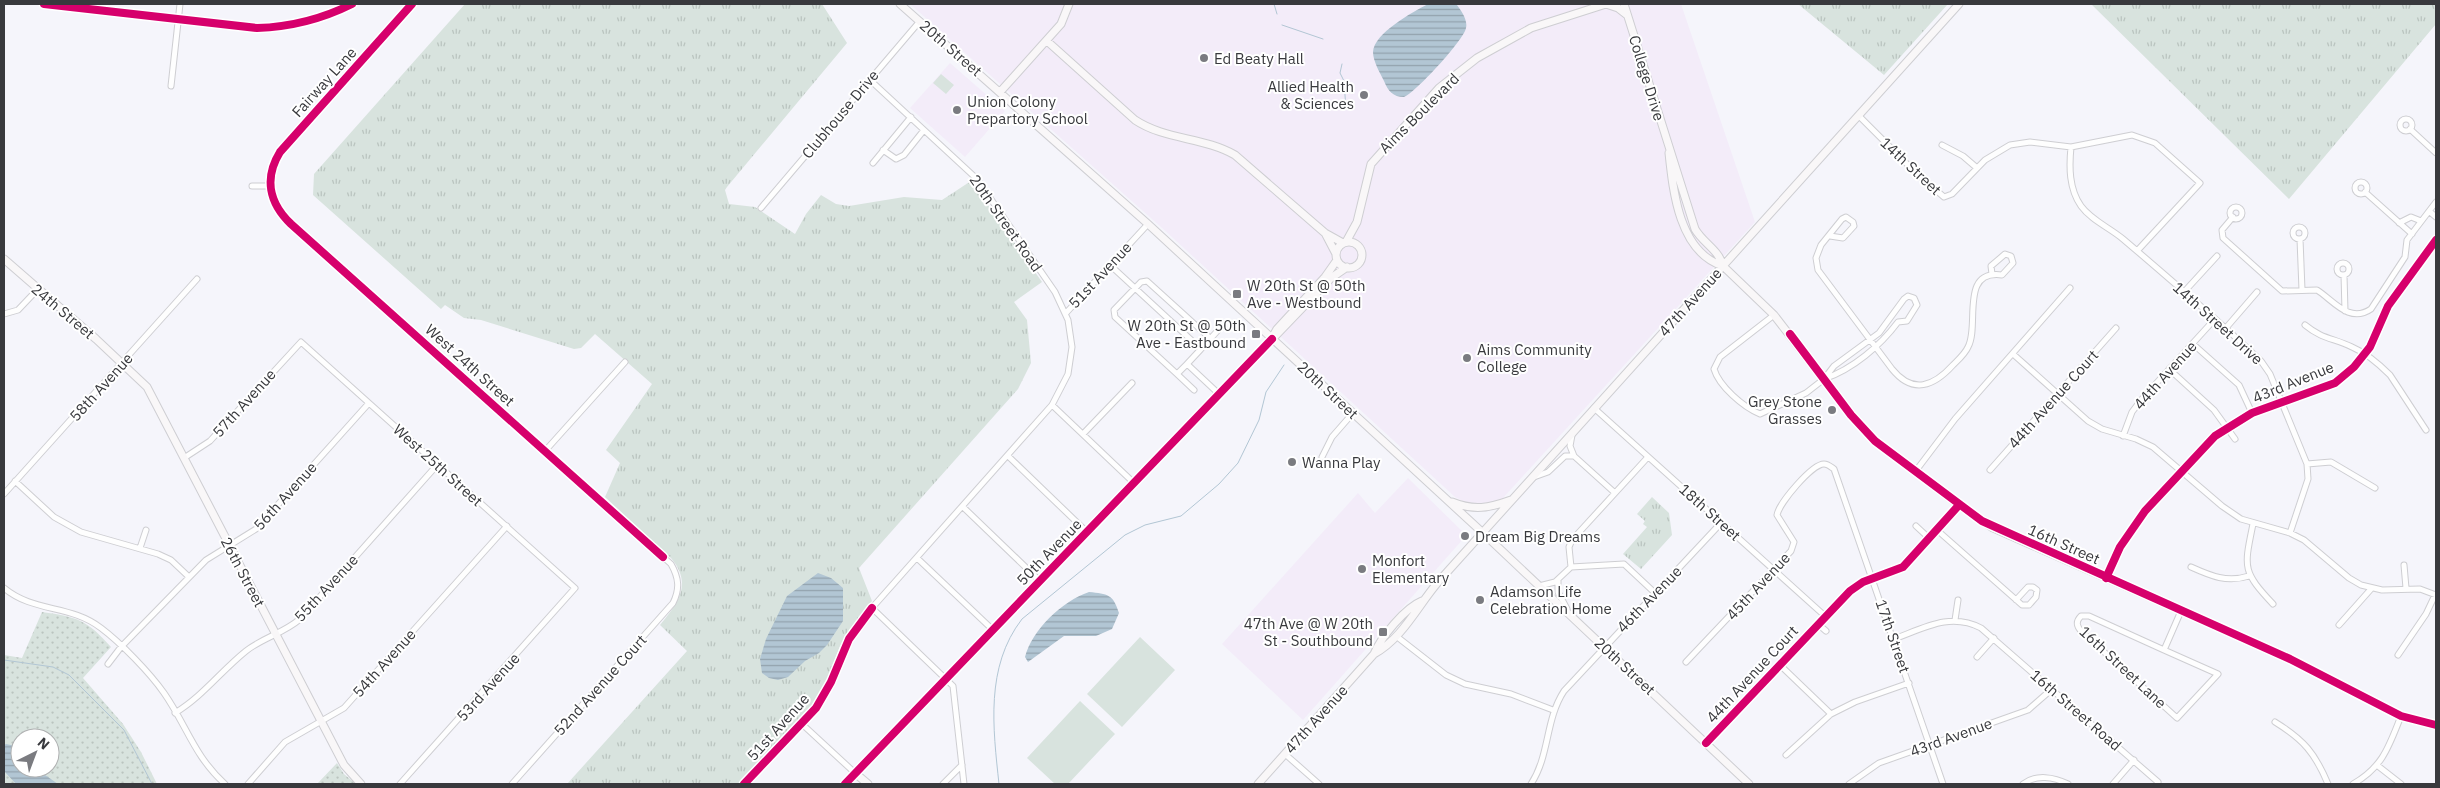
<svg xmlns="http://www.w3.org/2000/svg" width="2440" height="788" viewBox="0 0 2440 788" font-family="'IBM Plex Sans',sans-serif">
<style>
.education{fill:#f3ecf9}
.grass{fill:url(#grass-tufts)}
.park{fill:url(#park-dots);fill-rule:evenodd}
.garden{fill:#d8e3de}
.water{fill:url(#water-rules)}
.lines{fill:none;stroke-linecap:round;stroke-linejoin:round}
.stream{stroke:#b2c6d4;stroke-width:1}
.street-casing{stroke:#ceced2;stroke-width:7}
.secondary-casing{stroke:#ceced2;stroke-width:9}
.street{stroke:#fefefe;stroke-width:5}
.secondary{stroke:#f9f7f8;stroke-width:7}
.cycleway-casing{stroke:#fff;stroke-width:11}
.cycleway{stroke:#d6006c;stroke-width:8}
.poi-dot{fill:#7a7b80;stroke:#fff;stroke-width:2}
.labels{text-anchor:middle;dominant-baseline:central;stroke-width:4;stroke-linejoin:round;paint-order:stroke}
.street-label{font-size:15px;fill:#38393d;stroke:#fff}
.poi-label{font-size:15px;fill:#38393d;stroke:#fff;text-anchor:start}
</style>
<defs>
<pattern id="grass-tufts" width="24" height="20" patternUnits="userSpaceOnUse" patternTransform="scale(1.25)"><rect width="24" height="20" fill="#d8e3de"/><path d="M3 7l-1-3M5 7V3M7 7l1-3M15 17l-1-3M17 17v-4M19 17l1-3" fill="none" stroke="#bac4bf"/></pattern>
<pattern id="park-dots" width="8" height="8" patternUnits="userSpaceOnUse" patternTransform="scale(1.25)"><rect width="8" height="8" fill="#d8e3de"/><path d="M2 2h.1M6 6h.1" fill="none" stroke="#bac4bf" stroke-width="1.8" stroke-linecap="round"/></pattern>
<pattern id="water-rules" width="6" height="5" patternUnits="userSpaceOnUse" patternTransform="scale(1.25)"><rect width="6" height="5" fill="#b2c6d4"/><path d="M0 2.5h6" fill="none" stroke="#92a2ad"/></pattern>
</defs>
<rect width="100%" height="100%" fill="#f5f5fb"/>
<path class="education" d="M910,4H1681L1755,222L1503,498L1491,505L1472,506L1455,497L1161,227Z
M950,63L1005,111L965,157L910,108Z
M1408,478L1463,532L1464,538L1303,720L1222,644L1358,493L1375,513Z"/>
<path class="grass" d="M465,4H822L847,43L727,187L725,190L729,204L755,207L795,234L806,214L821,195L836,204L849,206L904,197L942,200L971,181L1042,282L1014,302L1027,320L1031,363L1018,389L859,568L872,601L851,628L840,646L826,683L814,703L738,784H567L687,651L660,625C678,603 693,584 671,558L605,497L620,463L606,450L652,384L595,334L581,348L574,349L481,320L464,318L445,305L441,309L313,195L314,174Z
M1798,4H1948L1884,75Z
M2091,4H2436V24L2289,199Z
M1652,497L1669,513L1672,535L1641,569L1623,554L1647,527L1643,524L1645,521L1637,514Z"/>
<path class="park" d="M42,612C78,617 87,620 111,647L83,678L123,724L141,752L157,784H4V655L22,658ZM20,738H50V768H20Z
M337,763L344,774L356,784H317Z"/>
<path class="garden" d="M941,74L954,85L946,94L933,83Z
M1140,637L1175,670L1122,727L1087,694Z
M1080,701L1115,734L1068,784H1055L1027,758Z"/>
<path class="water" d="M1428,4H1456C1461,10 1468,20 1466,28C1464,40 1415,93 1404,97C1393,97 1388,91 1384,81C1380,73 1373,61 1373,52C1374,33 1413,12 1428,4Z
M818,573L831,578L843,588V621L827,645L819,653L805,661L788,677L778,680L769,678L762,673L760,659L766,639L787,596Z
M1089,592C1108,594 1113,594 1119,613L1112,629L1096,636H1064L1028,662L1025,657C1032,630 1062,601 1089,592Z
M6,744L20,747V768H35L58,784H16L4,771V745Z"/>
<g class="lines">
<path class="stream" d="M1274,4L1277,14
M1282,25L1323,39
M1342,64L1340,73L1344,81L1346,109
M4,660L53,667L69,675L124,730L152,784
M999,784C993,728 985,667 1022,619L1125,535L1145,525L1181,516L1219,484L1238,463L1259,420L1266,392L1284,365"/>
<defs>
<path id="street" d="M412,4L280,152C264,178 269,203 291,224L671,564C679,578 680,589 673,603L512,784
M171,86L180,4
M1859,116L1915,172L1944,197L1952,194L1985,160L2010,145L2030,142L2071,147L2132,135L2155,143L2200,183L2137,251
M2400 125a6 6 0 1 1 12 0a6 6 0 1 1-12 0Z
M2410,129L2436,153
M1942,145L1963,156L1977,168
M2071,147C2069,167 2069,189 2081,206C2091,220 2110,228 2123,239C2170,279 2217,319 2261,361L2270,374L2307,464L2308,479L2290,533
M883,150L896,159L904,155L924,130
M873,163L911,117
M2355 188a6 6 0 1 1 12 0a6 6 0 1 1-12 0Z
M252,186H269
M2365,192L2412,234
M2230 213a6 6 0 1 1 12 0a6 6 0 1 1-12 0Z
M761,208L920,21
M2430,212L2436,217
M2233,217L2222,230L2223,238L2282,291L2317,290C2333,300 2349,324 2371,309L2405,257L2407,240L2436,202
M2399,223L2411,217L2421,221
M2293 233a6 6 0 1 1 12 0a6 6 0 1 1-12 0Z
M1830,236L1843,238L1854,226L1853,222L1846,217L1842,219L1821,245L1816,258L1818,270L1892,369C1913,395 1934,386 1953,365C1958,360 1965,354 1968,347C1980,326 1959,269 2002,275L2013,263L2011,256L2005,254L1991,266L1992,274
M2300,239L2302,290
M2337 269a6 6 0 1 1 12 0a6 6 0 1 1-12 0Z
M1110,265L1201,349L1187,364
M2344,275L2345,311
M2184,292L2217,256
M1066,313L1148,224
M4,314L18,310L37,290
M1774,315L1720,357L1714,369C1719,386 1743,407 1760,414L1806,393L1824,379L1834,366L1879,333L1904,299L1908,296L1914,298L1917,305L1907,321L1898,322C1880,346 1853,369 1824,379
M2305,325C2322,339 2333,338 2352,347C2366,353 2379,364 2390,375L2426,430
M2225,329L2257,292
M1211,339L1147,281L1141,282L1114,310L1115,317L1177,374L1187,364L1219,394
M2193,344L2239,385L2252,413
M1201,349L1221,327
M2013,354L2088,421L2102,429L2136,439L2153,447L2222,506L2241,519L2290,533L2304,540L2349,578L2361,585L2382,590L2420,589L2436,595
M2169,369L2214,410L2235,439
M1177,374L1194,390
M1052,405L1134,483
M1594,408L1825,616
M1083,434L1132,383
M1572,435L1570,446L1574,456L1615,493
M2123,436L2132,412L2141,400L2214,320
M545,451L625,362
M1008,456L1087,532
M1322,457L1332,437L1353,413
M184,458L210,441L301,342L575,588L400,784
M2307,464L2331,462L2375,488
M1990,470L2116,328
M1915,472L1955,419L2070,288
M1534,477L1548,472L1565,456H1574
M15,481L54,517L81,532L158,554L171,560L189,577
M4,494L197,279
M963,507L1040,581
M2253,524C2244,568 2242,571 2273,604
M1916,526L1930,539
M1937,530L2022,605H2029L2036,597L2037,590L2033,587H2028L2016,600
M140,548L146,530
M917,558L993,630
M2404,565L2406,588
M1571,567L1569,547L1572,540L1648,457
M2191,567C2211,576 2227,583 2249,576
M1558,581V592L1567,609
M1539,586L1555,582L1571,567L1624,564L1655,593
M4,588C34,613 70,604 101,628C121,643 150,673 164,693C187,726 194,756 225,784
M872,608L953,686L964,784
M1955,620L1958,600
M1818,624L1826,631
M2339,625L2371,589
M1396,636L1446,675L1465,684L1511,694L1553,710
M1894,639C1924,628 1950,612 1981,628L2158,782
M2164,650L2089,616H2081C2075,622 2077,627 2082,632L2177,718L2218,674L2164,650L2181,611
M2398,655L2426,614L2435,595
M1977,657L1994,638
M1686,662L1791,551L1794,542L1777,515C1779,503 1812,464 1824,464C1828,464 1831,467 1834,469L1943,784
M108,664L121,647L206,560L256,529L369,403
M1780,665L1831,714
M175,713C203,696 221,671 246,651C262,638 284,633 300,619L438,464
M2275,722C2304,740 2315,753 2328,784
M802,724L855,773
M1285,754L1319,784
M1786,755L1831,714L1855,702L1909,683
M2378,766L2401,784
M248,784L285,742L344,708L507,526
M744,784L816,708L831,682L849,639L863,618L1052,405L1068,374L1072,347L1068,320L1055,292L977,179L870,80
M943,784L962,765
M1531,784C1550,755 1545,720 1564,691L1721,523
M1849,784L1879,763L2028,710L2052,689
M2023,784C2036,774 2054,777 2068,784
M2113,784L2134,760
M2353,784C2383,767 2389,746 2401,716"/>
<path id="secondary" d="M44,4L257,28C291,27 322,19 352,4
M900,4L1148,224L1483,533L1749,784
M1606,4L1618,8L1627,15
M1624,4L1695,229C1703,243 1719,250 1723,266
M1047,41L1135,120C1165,140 1204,137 1235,155L1325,233L1343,243
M1000,92L1061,24L1069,4
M1669,153C1673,191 1679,252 1723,266L1774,315L1851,415L1875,441L1959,505L1993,528L2290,659L2401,716L2436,725
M1325,233L1336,254
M1346,242L1357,222L1371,164L1439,88L1477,58L1531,28L1606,4
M1336 255a13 13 0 1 1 26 0a13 13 0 1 1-26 0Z
M4,259L96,339L147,387L344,765L361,784
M1273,336L1277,329L1325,277L1337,260
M1452,502C1474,511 1489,508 1511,500
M2106,578L2120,547L2145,511L2215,436L2252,413L2335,383L2354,367L2370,347L2388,306L2436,240
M1374,654C1381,637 1405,608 1422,601
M1706,743L1850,591L1863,582L1903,567L1959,505
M855,773L868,784
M845,784L1331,278L1347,267
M1258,784L1374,654C1403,638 1418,605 1439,581L1959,4"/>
</defs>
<use href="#street" class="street-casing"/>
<use href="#secondary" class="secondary-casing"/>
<use href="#street" class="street"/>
<use href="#secondary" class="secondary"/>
<defs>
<path id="cycleway" d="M44,4L257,28C291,27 322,19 352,4
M412,4L280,152C264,178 269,203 291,224L663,557
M1790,334L1851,415L1875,441L1982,521L2290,659L2401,716L2436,725
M2106,578L2120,547L2145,511L2215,436L2252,413L2335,383L2354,367L2370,347L2388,306L2436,240
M1706,743L1850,591L1863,582L1903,567L1959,505
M744,784L816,708L831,682L849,639L872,608
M845,784L1272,339"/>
</defs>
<use href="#cycleway" class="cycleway-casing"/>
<use href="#cycleway" class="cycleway"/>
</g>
<g class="poi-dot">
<circle cx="1204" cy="58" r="5"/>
<circle cx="1364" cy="95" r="5"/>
<circle cx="957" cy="110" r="5"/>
<rect x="1232" y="289" width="10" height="10" rx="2.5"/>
<rect x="1251" y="329" width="10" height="10" rx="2.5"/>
<circle cx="1467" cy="358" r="5"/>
<circle cx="1832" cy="410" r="5"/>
<circle cx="1292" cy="462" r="5"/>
<circle cx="1465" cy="536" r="5"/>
<circle cx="1362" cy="569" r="5"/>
<circle cx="1480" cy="600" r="5"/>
<rect x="1378" y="627" width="10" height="10" rx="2.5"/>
</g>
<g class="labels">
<g class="street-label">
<text transform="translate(951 48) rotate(41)">20th Street</text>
<text transform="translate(1647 78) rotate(73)">College Drive</text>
<text transform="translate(324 82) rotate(-48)">Fairway Lane</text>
<text transform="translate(1419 113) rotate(-45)">Aims Boulevard</text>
<text transform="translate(840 114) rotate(-50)">Clubhouse Drive</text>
<text transform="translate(1911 166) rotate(43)">14th Street</text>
<text transform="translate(1006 223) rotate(55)">20th Street Road</text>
<text transform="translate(1100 275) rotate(-47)">51st Avenue</text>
<text transform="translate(1690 302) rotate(-48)">47th Avenue</text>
<text transform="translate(63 311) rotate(40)">24th Street</text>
<text transform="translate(2218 323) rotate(42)">14th Street Drive</text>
<text transform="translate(470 365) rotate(42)">West 24th Street</text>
<text transform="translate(2165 375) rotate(-48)">44th Avenue</text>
<text transform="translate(2293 382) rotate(-22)">43rd Avenue</text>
<text transform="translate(101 387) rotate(-48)">58th Avenue</text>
<text transform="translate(1328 390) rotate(43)">20th Street</text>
<text transform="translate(2053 399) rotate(-48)">44th Avenue Court</text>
<text transform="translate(244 403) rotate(-48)">57th Avenue</text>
<text transform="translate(438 465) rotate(42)">West 25th Street</text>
<text transform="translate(285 496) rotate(-48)">56th Avenue</text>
<text transform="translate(1710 512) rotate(42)">18th Street</text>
<text transform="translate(2064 544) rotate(24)">16th Street</text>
<text transform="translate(1049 552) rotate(-46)">50th Avenue</text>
<text transform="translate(243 572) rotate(62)">26th Street</text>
<text transform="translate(1758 586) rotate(-47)">45th Avenue</text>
<text transform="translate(326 588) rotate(-47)">55th Avenue</text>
<text transform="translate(1649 599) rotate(-46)">46th Avenue</text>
<text transform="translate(1893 636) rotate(71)">17th Street</text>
<text transform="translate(384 663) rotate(-48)">54th Avenue</text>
<text transform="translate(1625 666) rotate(43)">20th Street</text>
<text transform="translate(2123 667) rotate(43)">16th Street Lane</text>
<text transform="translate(1752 674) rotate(-47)">44th Avenue Court</text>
<text transform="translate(600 685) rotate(-48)">52nd Avenue Court</text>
<text transform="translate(488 687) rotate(-48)">53rd Avenue</text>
<text transform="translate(2076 710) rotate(41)">16th Street Road</text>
<text transform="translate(1316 719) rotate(-48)">47th Avenue</text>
<text transform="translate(778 727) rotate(-48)">51st Avenue</text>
<text transform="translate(1951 737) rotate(-20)">43rd Avenue</text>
</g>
<g class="poi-label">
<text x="1214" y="58">Ed Beaty Hall</text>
<text x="1354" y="86" text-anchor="end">Allied Health<tspan x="1354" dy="17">&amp; Sciences</tspan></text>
<text x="967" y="101">Union Colony<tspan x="967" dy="17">Prepartory School</tspan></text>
<text x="1247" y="285">W 20th St @ 50th<tspan x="1247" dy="17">Ave - Westbound</tspan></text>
<text x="1246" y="325" text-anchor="end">W 20th St @ 50th<tspan x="1246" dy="17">Ave - Eastbound</tspan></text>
<text x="1477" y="349">Aims Community<tspan x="1477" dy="17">College</tspan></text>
<text x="1822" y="401" text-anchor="end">Grey Stone<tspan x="1822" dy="17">Grasses</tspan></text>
<text x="1302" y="462">Wanna Play</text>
<text x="1475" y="536">Dream Big Dreams</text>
<text x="1372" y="560">Monfort<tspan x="1372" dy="17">Elementary</tspan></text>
<text x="1490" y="591">Adamson Life<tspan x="1490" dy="17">Celebration Home</tspan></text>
<text x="1373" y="623" text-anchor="end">47th Ave @ W 20th<tspan x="1373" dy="17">St - Southbound</tspan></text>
</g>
</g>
<rect width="2440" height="788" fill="none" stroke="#38393d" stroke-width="10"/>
<g transform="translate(35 753) rotate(42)"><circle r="24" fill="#ffffff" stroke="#afb0b1"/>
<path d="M0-4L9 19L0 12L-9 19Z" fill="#7a7b80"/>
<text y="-8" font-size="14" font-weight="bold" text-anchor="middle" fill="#38393d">N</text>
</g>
</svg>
